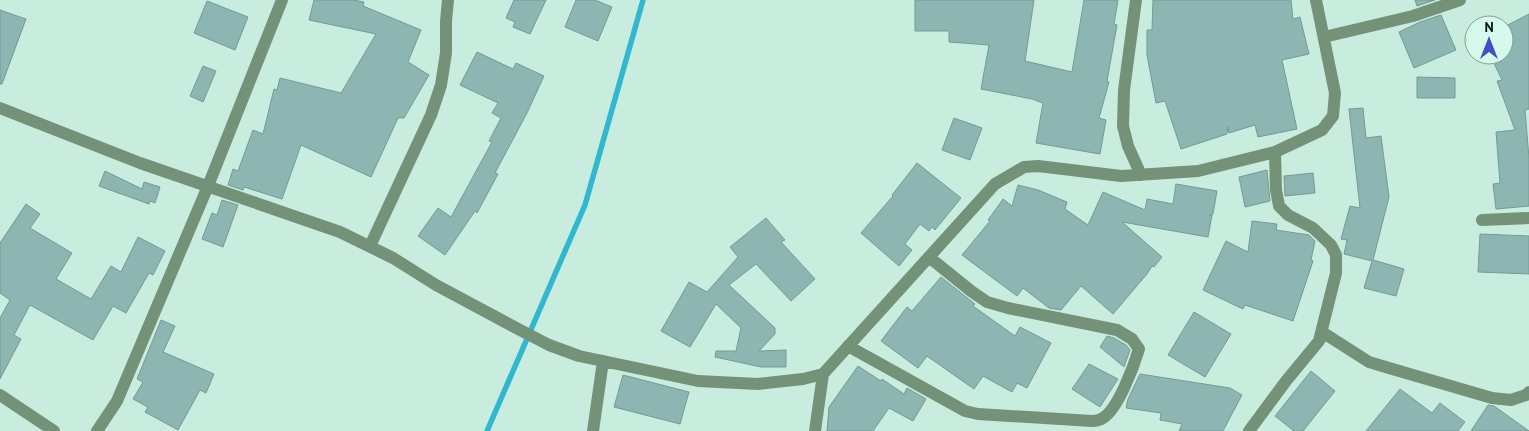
<svg xmlns="http://www.w3.org/2000/svg" width="1529" height="431" viewBox="0 0 1529 431" font-family="'PT Sans',sans-serif">
<style>
.lines{fill:none;stroke-linecap:round;stroke-linejoin:round}
.stream{stroke:#31b8cf;stroke-width:5.5}
.building{fill:#8db5b2;stroke:#739a97}
.street{stroke:#739278;stroke-width:12}
</style>
<rect width="100%" height="100%" fill="#c8eddf"/>
<g class="lines">
<path class="stream" d="M487,431L585,205L643,0"/>
</g>
<path class="building" d="M314,0H354L364,2L363,6L421,30L408,62L429,75L404,118H398L371,177L301,145L282,199L244,187L243,190L228,185L233,169L238,171L253,130L263,134L274,89L277,90L280,78L341,93L376,34L309,20Z
M514,0H546L530,34L513,27L515,22L506,18Z
M576,0H595L612,7L598,41L565,27Z
M915,0H1034L1025,61L1072,72L1084,0H1118L1114,24L1117,25L1107,81L1109,82L1099,118L1106,120L1100,154L1036,143L1043,103L1032,99L981,89L989,45L949,42V31H915Z
M1153,0H1291L1293,19L1300,17L1309,54L1282,60L1297,129L1258,137L1255,125L1229,133L1228,127L1227,134L1181,149L1165,101L1156,103L1147,55V30H1152Z
M1415,0H1435L1417,6Z
M207,1L248,17L235,50L194,33Z
M0,10L26,19L2,84H0Z
M1529,14V109L1525,110L1529,158V206L1496,209L1493,184L1500,183L1496,132L1515,130L1497,81L1502,80L1490,55H1504V27Z
M1441,15L1456,50L1414,68L1399,32L1420,22Z
M477,52L513,69L516,63L544,76L527,113L495,173L498,174L477,213L475,211L445,255L418,236L438,208L451,217L492,142L489,141L501,118L492,113L498,103L460,85Z
M203,66L216,71L203,102L190,96Z
M1417,77L1455,78V98H1417Z
M1363,108L1366,138L1381,136L1389,197L1373,260L1404,269L1396,296L1364,288L1372,261L1344,254L1347,240L1341,239L1350,206L1360,208L1349,109Z
M954,118L982,128L970,160L942,150Z
M917,163L961,198L935,230L932,227L929,231L920,224L905,244L912,250L899,266L861,233L893,196L892,195Z
M1267,170L1270,201L1245,207L1239,177Z
M105,171L142,189L144,182L160,187L155,203L150,201L149,204L99,186Z
M1313,173L1315,193L1285,196L1284,176Z
M1176,184L1217,191L1213,214L1209,215H1212L1208,237L1122,222L1162,257L1154,267L1152,266L1147,274L1113,314L1081,286L1061,310L1049,308L1023,288L1017,296L962,255L990,221L988,220L1003,199L1012,206L1018,185L1038,190L1067,202L1065,209L1088,225L1103,192L1145,210L1147,199L1173,204Z
M222,200L238,205L223,247L202,239L212,213L217,215Z
M26,204L40,214L30,228L72,253L56,279L91,299L111,266L121,272L138,237L165,251L153,275L149,273L126,313L113,306L93,340L30,305L14,335L21,339L0,379V318L10,300L0,293V243Z
M766,218L785,240L781,242L815,279L791,301L756,264L729,285L775,328V334L759,351L786,350V367H761L715,357L716,351H736L741,328L716,304L690,347L661,331L689,282L707,292L738,257L730,247Z
M1252,221L1277,224L1276,230L1309,235L1315,241L1311,260L1313,261L1293,321L1245,305L1243,309L1203,290L1226,241L1248,252Z
M1480,234L1529,236V274L1478,272Z
M941,277L975,304L973,306L1015,336L1020,327L1051,343L1027,388L1017,383L1012,392L983,376L974,389L927,356L918,368L881,341L907,307L912,311Z
M1194,312L1231,334L1205,377L1168,355Z
M161,320L175,326L163,352L214,374L206,393L200,390L178,430L145,412L148,407L133,399L143,382L137,379Z
M1107,336L1114,338L1126,345L1130,350L1124,367L1100,347Z
M1089,364L1118,379L1100,407L1072,389Z
M858,366L881,381L882,379L904,394L907,388L926,399L913,421L889,408L873,431H827L829,407Z
M1311,371L1335,391L1303,431H1294L1275,416Z
M1140,374L1230,388L1242,395L1223,431H1179L1182,424L1160,420L1161,413L1126,408L1128,399Z
M623,375L689,392L680,424L614,407Z
M1400,389L1432,413L1440,403L1465,422L1458,431H1366Z
M1488,405L1494,406L1529,431H1471Z"/>
<g class="lines">
<path class="street" d="M1136,0L1124,90L1123,126L1128,146L1141,175
M1324,37L1413,16L1460,0
M0,108L140,163L340,232L393,258L436,285L520,330L549,345L579,356L698,381L758,384L803,379L823,374L995,184L1024,167L1038,166L1121,176L1198,171L1275,152L1322,130L1333,116L1335,93L1316,0
M1482,220L1529,218
M370,246L431,115L441,85L446,53V21L448,0
M1322,332L1369,362L1389,368L1492,398L1511,400L1526,395L1529,392
M848,346L965,411L978,414L1092,421C1096,421 1100,420 1103,418C1118,409 1134,366 1139,349L1132,339L1117,330L1008,308L987,302L971,291L929,257
M0,395L54,431
M97,431L117,401L208,186L282,0
M593,431L603,361
M815,431L823,374
M1249,431L1286,381L1319,341L1336,273V255L1331,245L1313,228L1288,215L1279,206L1276,190L1275,152"/>
</g>
<g transform="translate(1489 40)"><circle r="24" fill="#d5faec" stroke="#839e94"/>
<path d="M0-4L9 19L0 12L-9 19Z" fill="#474dc3"/>
<text y="-8" font-size="14" font-weight="bold" text-anchor="middle" fill="#081510">N</text>
</g>
</svg>
